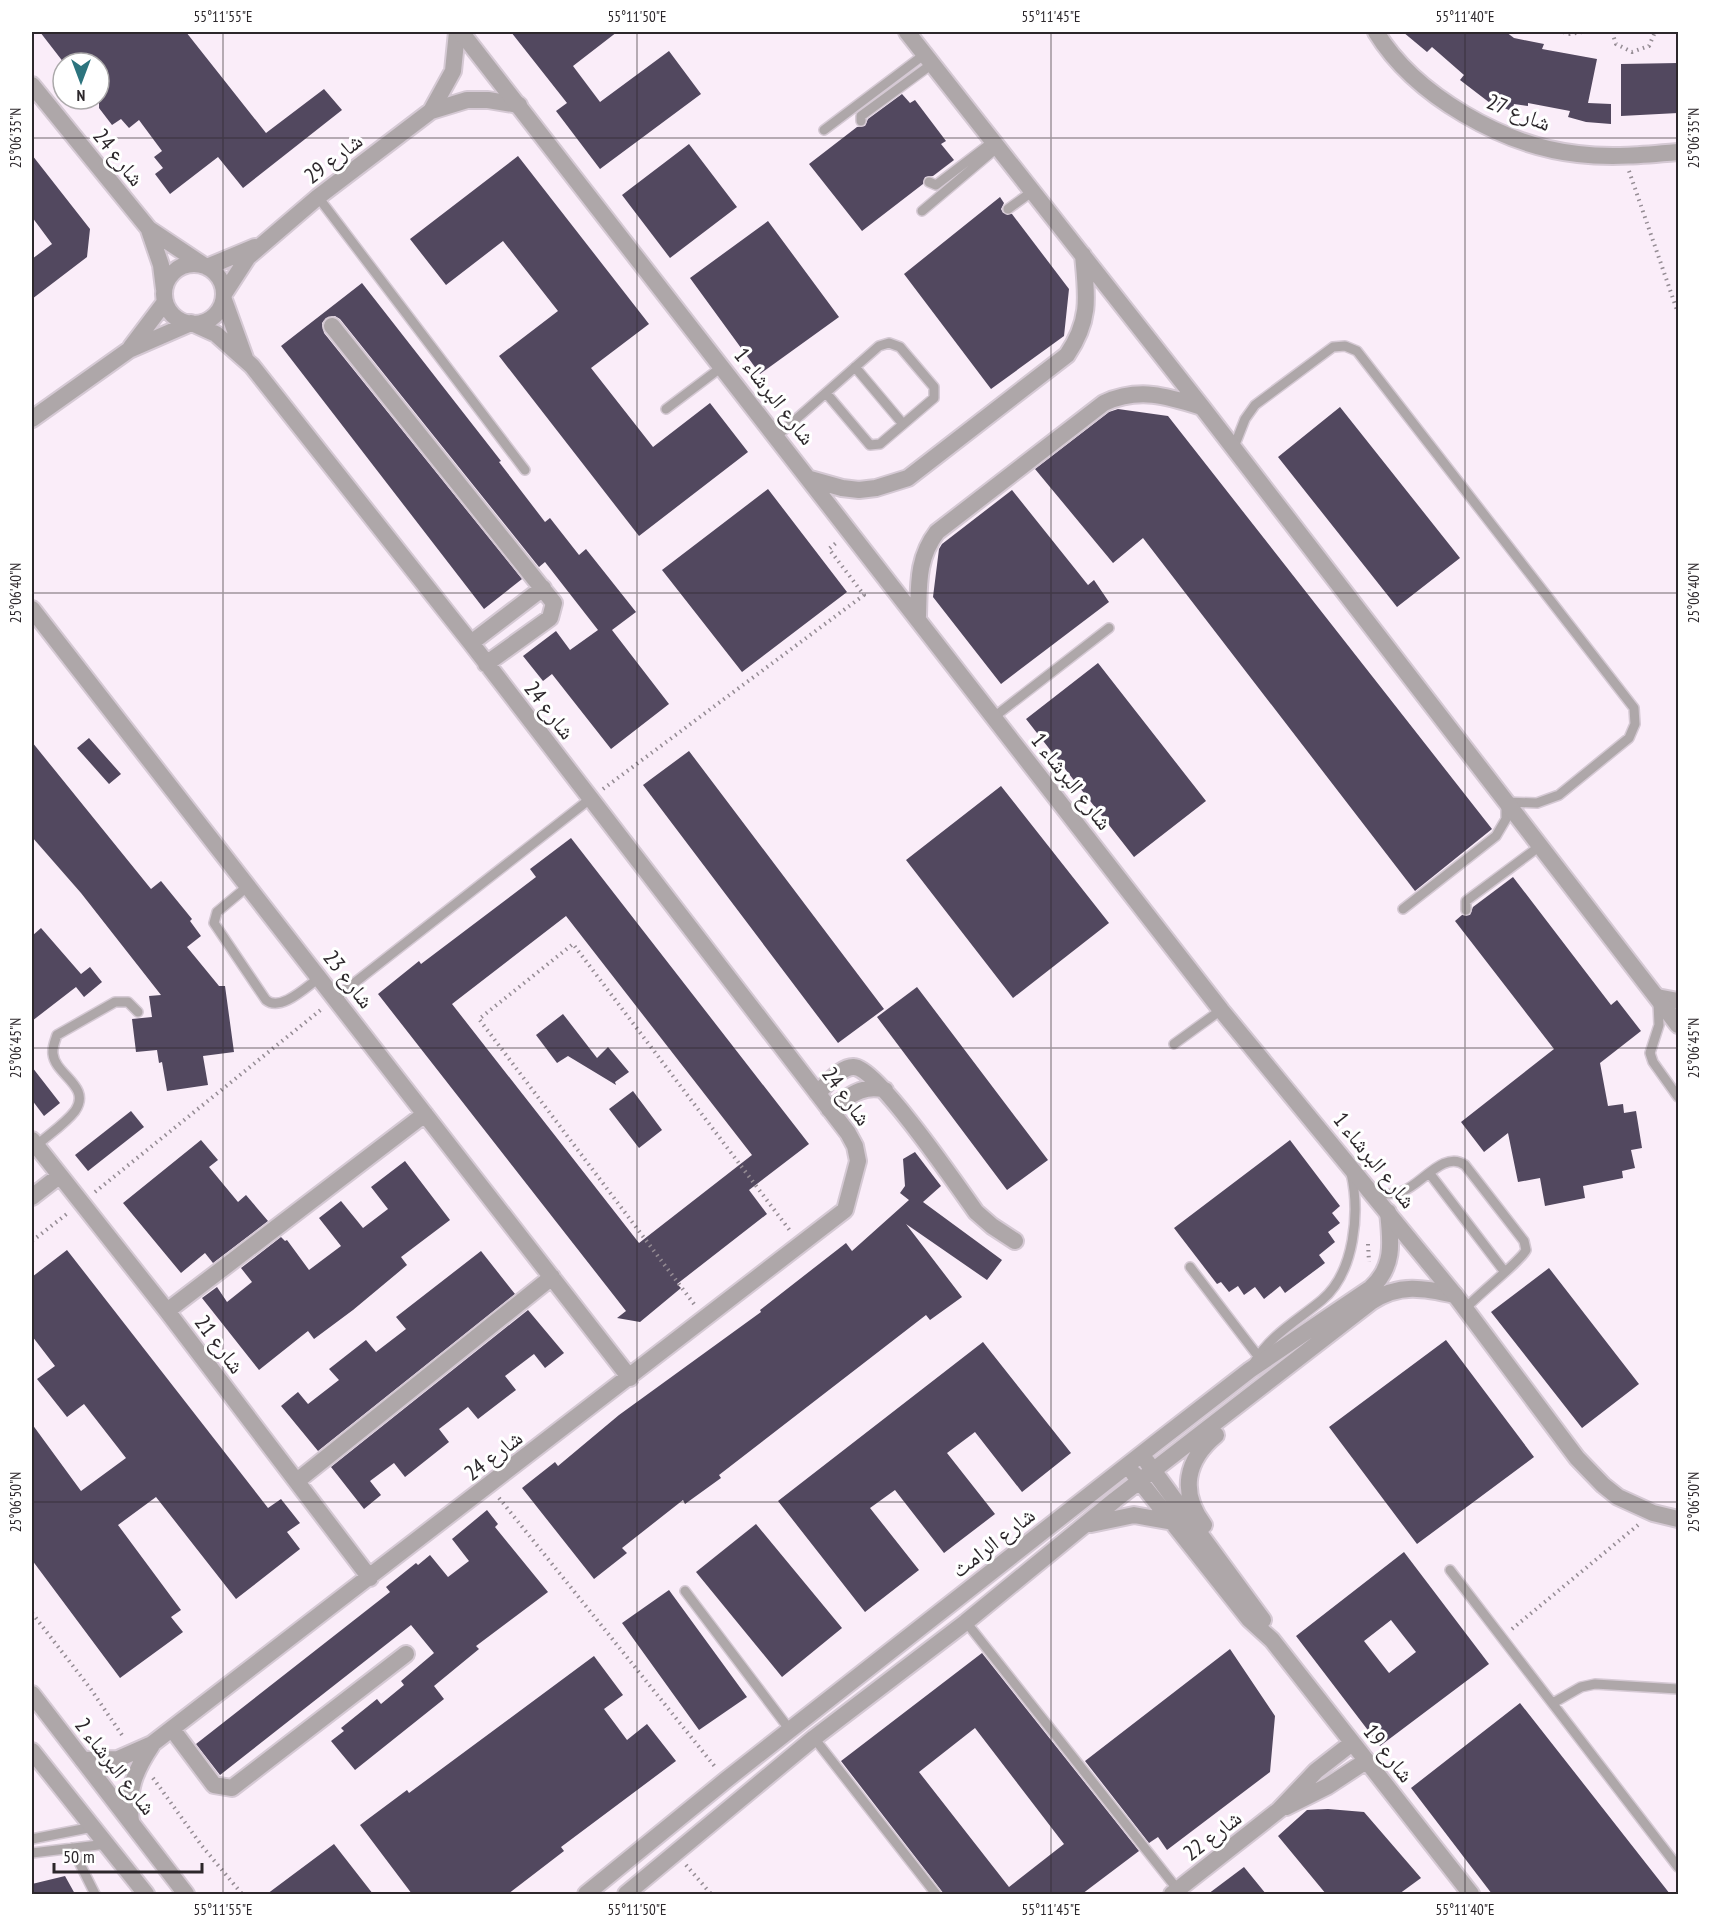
<svg xmlns="http://www.w3.org/2000/svg" width="1710" height="1926" viewBox="0 0 1710 1926" font-family="'PT Sans Narrow','Noto Naskh Arabic',sans-serif">
<style>
.building{fill:#52485f;fill-rule:evenodd}
.lines{fill:none;stroke-linecap:round;stroke-linejoin:round}
.service-casing{stroke:#d5c9d4;stroke-width:12}
.minor-casing{stroke:#d5c9d4;stroke-width:20}
.tertiary-casing{stroke:#d5c9d4;stroke-width:20}
.path{stroke:#958c94;stroke-width:4;stroke-dasharray:1.5 4.5;stroke-linecap:butt}
.service{stroke:#aea7a9;stroke-width:9}
.minor{stroke:#aea7a9;stroke-width:16}
.tertiary{stroke:#aea7a9;stroke-width:16}
.ticks{fill:none;stroke:#2c272b;stroke-width:1.5;stroke-opacity:0.45}
.labels{text-anchor:middle;dominant-baseline:central;stroke-width:6;stroke-linejoin:round;paint-order:stroke}
.street-label{font-size:22px;fill:#2c272b;stroke:#fff}
.neatline{fill:none;stroke:#2c272b;stroke-width:2}
.ticks-label{font-size:15px;text-anchor:middle;fill:#2c272b}
</style>
<rect width="100%" height="100%" fill="#faedf9"/>
<path class="building" d="M40,32H186L266,133L324,89L342,110L243,188L218,157L170,194L155,174L163,168L154,157L162,151L139,120L129,128L121,119L112,125L99,108V63H64Z
M511,32H617L573,66L600,102L669,51L701,94L600,169L556,111L567,103Z
M1403,32H1506L1514,38L1544,44L1542,49L1597,59L1588,103L1611,104V124L1586,122L1568,117L1570,111L1528,103V106L1514,104L1512,111L1490,103L1460,80L1464,75L1432,47L1427,52Z
M1678,63V113L1621,116V64Z
M902,94L910,103L915,100L946,141L941,144L954,160L933,176L925,177L923,184L862,231L809,164L857,127L865,126L868,119Z
M689,144L737,207L670,258L622,195Z
M32,155L90,229L87,257L32,299V259L52,244L32,217Z
M518,156L649,324L591,368L653,447L710,403L748,452L639,536L499,356L558,311L503,241L446,285L410,239Z
M1000,197L1004,203L1001,209L1003,213L1012,214L1069,289L1064,336L991,389L904,274Z
M768,221L839,317L760,374L690,278Z
M362,283L501,461L499,462L545,522L550,518L579,555L586,549L636,612L612,630L669,704L611,749L552,674L543,681L523,656L556,631L570,650L598,630L545,562L539,567L340,319L335,316L326,318L322,323L324,333L522,579L484,609L281,346Z
M1340,407L1460,558L1397,607L1278,457Z
M1118,409L1168,416L1492,829L1415,891L1143,538L1113,563L1035,469L1109,412Z
M768,489L847,592L742,672L662,570Z
M1012,490L1088,585L1094,580L1109,602L1001,684L933,597L939,549L942,544Z
M1098,663L1206,801L1134,857L1026,719Z
M89,738L121,774L109,784L77,748Z
M32,742L151,889L161,881L192,919L190,921L201,936L187,947L219,986H225L234,1052L203,1056L208,1085L167,1091L162,1062L159,1063L157,1050L136,1052L132,1019L152,1017L149,996L161,995L81,893L32,837Z
M689,751L884,1009L838,1043L643,785Z
M1001,786L1109,923L1013,998L906,860Z
M571,838L809,1144L749,1190L767,1214L677,1284L681,1288L640,1322L617,1318L626,1311L378,994L419,961L421,964L536,877L530,869ZM566,916L752,1155L639,1243L452,1004Z
M1513,877L1611,1005L1617,1000L1641,1031L1600,1063L1608,1106L1623,1104L1624,1113L1636,1111L1642,1148L1631,1150L1635,1168L1622,1171L1623,1178L1583,1186L1585,1198L1545,1206L1540,1178L1518,1182L1508,1133L1484,1152L1461,1122L1554,1049L1455,921L1462,915H1470L1473,907Z
M41,928L81,974L90,967L102,982L84,997L76,987L32,1021V936Z
M917,987L1048,1160L1007,1190L877,1017Z
M563,1014L597,1058L608,1047L629,1072L615,1082L616,1085L568,1056L557,1063L536,1035Z
M32,1067L60,1103L44,1116L32,1100Z
M633,1091L662,1130L639,1148L609,1109Z
M131,1111L144,1127L88,1171L75,1155Z
M201,1140L218,1160L209,1167L238,1202L246,1195L268,1221L213,1263L205,1253L181,1273L123,1203Z
M1290,1140L1340,1206L1332,1213L1340,1223L1328,1232L1335,1242L1319,1255L1325,1263L1285,1293L1280,1286L1264,1299L1255,1287L1244,1295L1238,1286L1229,1292L1221,1282L1217,1284L1174,1228Z
M915,1152L941,1186L923,1202L1002,1260L987,1280L906,1224L962,1297L930,1320L926,1315L719,1475L721,1478L685,1504L683,1500L622,1548L627,1553L594,1579L522,1488L555,1462L558,1466L619,1415L761,1312L760,1310L846,1243L852,1251L909,1200L900,1193L905,1186L903,1159Z
M405,1161L450,1220L401,1257L407,1265L353,1310L314,1339L308,1331L259,1370L202,1298L217,1287L227,1302L252,1282L241,1268L281,1237L285,1241L287,1240L309,1270L341,1246L319,1218L341,1201L363,1228L388,1209L371,1187Z
M67,1250L268,1508L281,1499L300,1523L287,1532L300,1549L236,1599L156,1497L118,1525L181,1610L171,1617L183,1632L120,1678L32,1560V1424L81,1491L126,1458L84,1404L67,1417L37,1379L55,1366L32,1336V1277Z
M481,1251L515,1294L318,1451L281,1406L298,1392L308,1404L339,1380L329,1369L366,1340L376,1352L406,1329L396,1317Z
M1549,1268L1639,1384L1582,1428L1491,1312Z
M528,1310L564,1353L545,1368L534,1354L505,1376L516,1390L478,1419L468,1407L439,1429L449,1442L405,1477L394,1463L370,1481L381,1495L364,1509L331,1467Z
M1446,1340L1534,1457L1417,1544L1329,1427Z
M983,1342L1071,1453L1022,1492L975,1432L947,1453L995,1514L944,1553L895,1490L870,1508L919,1570L865,1612L778,1501Z
M487,1510L498,1524L495,1527L548,1592L476,1646L479,1649L434,1686L444,1699L355,1770L331,1741L344,1731L341,1728L377,1699L381,1704L404,1685L401,1681L434,1653L411,1625L220,1775L196,1744L390,1592L386,1587L416,1563L418,1565L430,1555L448,1577L469,1561L452,1539Z
M756,1524L842,1628L782,1677L696,1572Z
M1404,1552L1489,1664L1380,1746L1296,1636ZM1391,1620L1416,1652L1389,1673L1364,1641Z
M669,1590L747,1697L699,1730L622,1623Z
M1230,1649L1275,1716L1270,1772L1167,1850L1158,1837L1149,1843L1085,1761Z
M982,1653L1139,1851L1082,1894H944L841,1761ZM975,1728L1064,1844L1009,1887L919,1772Z
M594,1656L623,1695L604,1709L627,1740L647,1724L676,1761L561,1847L564,1851L508,1894H412L360,1825L407,1790L409,1793Z
M1520,1703L1579,1778L1670,1894H1492L1411,1788Z
M1328,1809L1364,1812L1421,1878L1399,1894H1326L1278,1836L1307,1810Z
M334,1844L373,1894H267Z
M1244,1867L1266,1894H1208Z
M65,1876L75,1894H32V1884Z"/>
<g class="lines">
<defs>
<path id="service" d="M861,121V116L932,64
M824,130L925,54
M929,182L936,185L995,140
M318,197L525,470
M1008,209L1033,191
M922,211L999,146
M855,367L903,424
M666,409L723,366
M777,436L879,346L889,343L900,347L934,387V398L880,444L870,445L826,393
M1234,447L1245,419L1255,405L1333,347L1345,346L1357,351L1634,708L1635,724L1629,738L1559,795L1537,803L1506,802V819L1496,836L1403,909
M994,717L1109,628
M248,886L217,912L214,923L266,1000C281,1012 306,987 319,978
M1466,910V901L1540,846
M335,998L590,799
M1658,1003L1659,1025L1650,1053L1653,1062L1678,1097
M1174,1044L1221,1010
M36,1146C48,1135 65,1124 75,1111C92,1086 55,1075 53,1054C52,1048 55,1041 57,1035L115,1002H128L138,1012
M1430,1174L1504,1271
M1373,1193C1383,1194 1393,1195 1403,1191C1422,1184 1444,1150 1465,1165L1524,1241L1526,1250C1521,1261 1477,1295 1465,1309
M1190,1267L1258,1356
M1254,1363C1270,1335 1298,1320 1322,1300C1355,1272 1360,1212 1351,1173
M1450,1570L1678,1867
M685,1591L790,1730
M966,1622L1178,1890
M1553,1703L1581,1687L1595,1684L1678,1689
M814,1738L936,1894
M32,1839L93,1827
M72,1848L95,1894
M32,1853L107,1844"/>
<path id="minor" d="M1376,32C1415,96 1504,146 1578,154C1611,158 1645,155 1678,152
M32,85L149,229L203,265
M431,111L453,71L457,32
M149,230L161,265L164,289
M164 294a30 30 0 1 1 60 0a30 30 0 1 1-60 0Z
M207,267L255,247
M224,294L248,257L318,197L431,111L467,100H488L519,105
M224,300L245,358
M332,326L554,603L550,618L486,664
M131,347L165,302
M32,419L129,350L191,323
M32,609L630,1378
M471,643L543,588
M1657,997L1678,1001
M817,1093C827,1085 841,1066 854,1067C877,1068 959,1188 976,1212L992,1226L1015,1241
M829,1109C847,1098 863,1083 885,1090
M32,1140L167,1311L370,1578
M32,1197L59,1176
M167,1311L425,1114
M1147,1462L1263,1620
M1134,1474L1249,1619L1272,1640L1471,1894
M297,1481L552,1277
M1091,1524L1134,1515L1173,1522
M1204,1525C1179,1492 1186,1460 1216,1435
M172,1729L214,1785L232,1788L406,1654
M83,1760L118,1759L152,1744L845,1210L858,1161L855,1146L848,1133L471,643L252,366L216,334L194,324
M1286,1807L1328,1786L1366,1761
M131,1822C127,1790 134,1772 152,1745
M586,1894L726,1780L1157,1442L1250,1370L1371,1288C1395,1266 1391,1241 1388,1212
M626,1894L814,1738L966,1622L1115,1500L1371,1302C1399,1283 1424,1288 1455,1295
M1172,1894L1279,1810L1316,1771L1352,1743"/>
<path id="tertiary" d="M461,32L1221,1010L1455,1295L1577,1458L1603,1485L1618,1497L1653,1513L1678,1519
M907,32L1202,407L1678,1025
M810,479L842,488L859,490L876,488L908,478L1067,355C1091,320 1087,296 1083,255
M918,616C919,585 917,558 937,532L1104,403C1139,387 1167,396 1202,407
M32,1694L186,1894
M32,1751L146,1894"/>
</defs>
<use href="#service" class="service-casing"/>
<use href="#minor" class="minor-casing"/>
<use href="#tertiary" class="tertiary-casing"/>
<path class="path" d="M1563,32L1570,34L1583,32
M1612,32L1616,44L1632,52L1649,46L1655,32
M1672,32H1678
M1629,171L1678,313
M603,789L864,595L829,549L837,542
M95,1192L323,1008
M32,1241L68,1213
M1368,1244L1369,1262
M694,1304L479,1019L573,944L791,1232
M499,1498L716,1768
M32,1613L90,1688L124,1738
M1512,1629L1638,1525
M153,1778L202,1846L242,1894
M686,1865L711,1894"/>
<use href="#service" class="service"/>
<use href="#minor" class="minor"/>
<use href="#tertiary" class="tertiary"/>
</g>
<path class="ticks" d="M223,32V1894M637,32V1894M1051,32V1894M1465,32V1894M32,138H1678M32,593H1678M32,1048H1678M32,1502H1678"/>
<g class="labels">
<g class="street-label">
<text transform="translate(1519 112) rotate(21)">شارع 27</text>
<text transform="translate(119 157) rotate(51)">شارع 24</text>
<text transform="translate(333 158) rotate(-38)">شارع 29</text>
<text transform="translate(775 396) rotate(52)">شارع البرشاء 1</text>
<text transform="translate(550 710) rotate(52)">شارع 24</text>
<text transform="translate(1072 781) rotate(52)">شارع البرشاء 1</text>
<text transform="translate(349 979) rotate(52)">شارع 23</text>
<text transform="translate(847 1096) rotate(54)">شارع 24</text>
<text transform="translate(1375 1160) rotate(51)">شارع البرشاء 1</text>
<text transform="translate(220 1344) rotate(53)">شارع 21</text>
<text transform="translate(493 1455) rotate(-38)">شارع 24</text>
<text transform="translate(993 1542) rotate(-38)">شارع الرامث</text>
<text transform="translate(1389 1753) rotate(52)">شارع 19</text>
<text transform="translate(116 1766) rotate(52)">شارع البرشاء 2</text>
<text transform="translate(1212 1835) rotate(-38)">شارع 22</text>
</g>
</g>
<rect width="1710" height="1926" fill="none" stroke="#ffffff" stroke-width="66"/>
<g transform="translate(81 81) rotate(180)"><circle r="28" fill="#ffffff" stroke="#aba9aa" stroke-width="1.5"/>
<path d="M0-4.5L10 22L0 15L-10 22Z" fill="#2c747e"/>
<text y="-9" font-size="16" font-weight="bold" text-anchor="middle" fill="#2c272b">N</text>
</g>
<path d="M54 1863v9h148v-9" fill="none" stroke="#2c272b" stroke-width="3"/>
<text x="63" y="1863" font-size="18" fill="#2c272b" stroke="#ffffff" stroke-width="4.5" paint-order="stroke">50 m</text>
<rect x="33" y="33" width="1644" height="1860" class="neatline"/>
<g class="ticks-label">
<text x="223" y="22">55°11'55"E</text>
<text x="637" y="22">55°11'50"E</text>
<text x="1051" y="22">55°11'45"E</text>
<text x="1465" y="22">55°11'40"E</text>
<text transform="translate(1694 138) rotate(-90)" y="5">25°06'35"N</text>
<text transform="translate(16 138) rotate(-90)" y="5">25°06'35"N</text>
<text transform="translate(1694 593) rotate(-90)" y="5">25°06'40"N</text>
<text transform="translate(16 593) rotate(-90)" y="5">25°06'40"N</text>
<text transform="translate(1694 1048) rotate(-90)" y="5">25°06'45"N</text>
<text transform="translate(16 1048) rotate(-90)" y="5">25°06'45"N</text>
<text transform="translate(1694 1502) rotate(-90)" y="5">25°06'50"N</text>
<text transform="translate(16 1502) rotate(-90)" y="5">25°06'50"N</text>
<text x="223" y="1915">55°11'55"E</text>
<text x="637" y="1915">55°11'50"E</text>
<text x="1051" y="1915">55°11'45"E</text>
<text x="1465" y="1915">55°11'40"E</text>
</g>
</svg>
